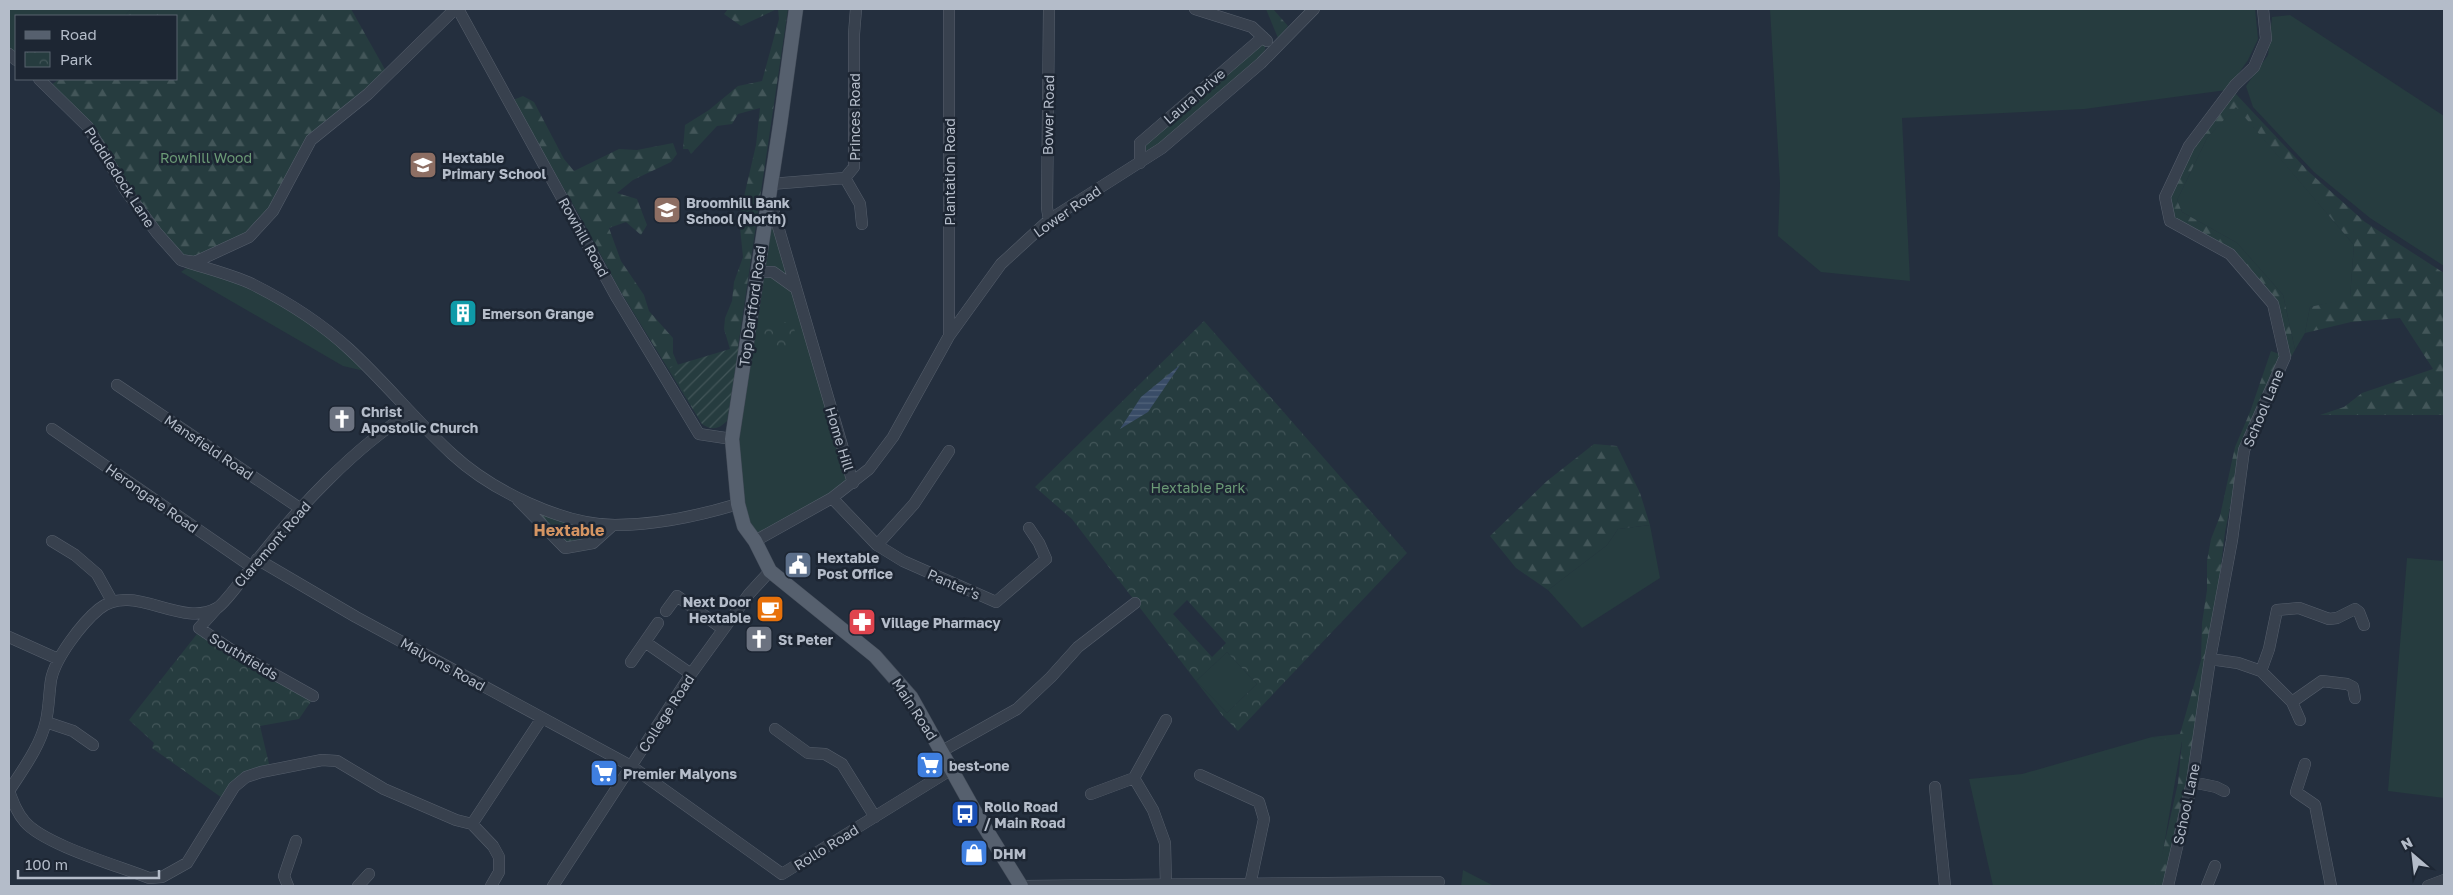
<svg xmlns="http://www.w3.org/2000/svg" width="2453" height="895" viewBox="0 0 2453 895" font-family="'Golos Text',sans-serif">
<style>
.grass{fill:#263c3f}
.forest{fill:url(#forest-firs)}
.park{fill:url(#park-crowns);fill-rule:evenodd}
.garden{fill:url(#garden-furrows)}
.water{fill:url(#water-rules)}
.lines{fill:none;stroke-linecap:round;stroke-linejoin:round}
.minor-casing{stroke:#565f6c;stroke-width:12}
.major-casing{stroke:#414a57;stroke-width:15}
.minor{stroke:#38414e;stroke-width:11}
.major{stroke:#56606e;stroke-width:14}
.labels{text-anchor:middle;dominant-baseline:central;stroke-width:5;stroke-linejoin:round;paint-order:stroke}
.street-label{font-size:14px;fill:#b4bcc9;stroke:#1d2633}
.park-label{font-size:14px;fill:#6b9a76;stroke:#1d2633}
.poi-label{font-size:14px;font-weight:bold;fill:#b4bcc9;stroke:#1d2633;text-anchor:start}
.quarter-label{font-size:16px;font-weight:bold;fill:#d59563;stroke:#1d2633}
</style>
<defs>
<pattern id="forest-firs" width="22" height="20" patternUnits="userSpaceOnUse" patternTransform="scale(1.25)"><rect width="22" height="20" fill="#263c3f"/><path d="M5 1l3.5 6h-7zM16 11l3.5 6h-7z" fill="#435659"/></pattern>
<pattern id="park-crowns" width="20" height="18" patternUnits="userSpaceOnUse" patternTransform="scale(1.25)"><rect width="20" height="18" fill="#263c3f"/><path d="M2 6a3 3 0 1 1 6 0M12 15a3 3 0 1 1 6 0" fill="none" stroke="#435659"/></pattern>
<pattern id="garden-furrows" width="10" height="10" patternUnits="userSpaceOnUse" patternTransform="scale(1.25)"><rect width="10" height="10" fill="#263c3f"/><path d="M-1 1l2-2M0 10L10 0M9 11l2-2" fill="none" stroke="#435659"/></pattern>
<pattern id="water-rules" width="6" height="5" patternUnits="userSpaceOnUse" patternTransform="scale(1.25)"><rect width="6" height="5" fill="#394c67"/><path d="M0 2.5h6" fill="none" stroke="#53647b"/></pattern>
</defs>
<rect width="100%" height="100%" fill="#242f3e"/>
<path class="grass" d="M9,9H131L125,16H16V58L9,51Z
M1770,9H2255L2258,39L2248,60L2227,90L2084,109L1902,118L1910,281L1821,272L1778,236L1780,184Z
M2290,15L2444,116V266L2370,218L2314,172L2253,107L2246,86L2268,55L2272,17Z
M1262,44L1265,46V50L1258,58L1162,142L1148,151L1146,150L1145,145Z
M2236,106L2354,245L2350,299L2310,307L2305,333L2295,350L2283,295L2237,243L2182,212L2177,200L2207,138Z
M769,196L852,483L756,541L734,475Z
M192,264L299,311L369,369L360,370L343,366L181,272Z
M1650,525L1660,578L1582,628L1548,590L1607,545L1618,529Z
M2407,558L2444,561V798L2388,791Z
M1227,652L1257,684L1227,713L1196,681Z
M2152,737L2182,741L2157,886H1993L1969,779L2022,774Z
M1463,870L1494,886H1461Z"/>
<path class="forest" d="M131,9H351L387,73L310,140L272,211L249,236L213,253L182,259L157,233L88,126L50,86L59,79H176V16H125Z
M728,9H777L741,26L724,14Z
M778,9H788L734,374L702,424L619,289L586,227L513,100L523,96L534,102L564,159L574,171L619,149L637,150L673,143L677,154L671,162L633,180L617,193L637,199L647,225L641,235L626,222L609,228L621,261L644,295L649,311L673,338V353L678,365L728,366L730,349L724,329L725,318L732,301L734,282L743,257L739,218L756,145L760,108L738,114L732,124L717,126L691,154L688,149H683L685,125L709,110L738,86L762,81L779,19Z
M1266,9H1273L1288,26L1278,38Z
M2235,93L2309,172L2365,222L2444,273V415H2320L2344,407L2362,393L2433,369L2400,318L2351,322L2305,333L2310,307L2350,298L2354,245L2236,107L2207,138L2177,200L2182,212L2237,243L2283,295L2295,350L2260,410L2242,447L2225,532L2210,659L2189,775L2178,817L2165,886H2155L2178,783L2182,742L2152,737L2180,734L2201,660L2202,623L2207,590V561L2211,539L2220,516L2235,447L2250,412L2271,351L2285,356L2272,303L2230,254L2170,221L2165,197L2193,147Z
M1594,444L1617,446L1640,493L1650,525L1618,529L1607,545L1548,590L1516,568L1490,536L1547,481Z
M518,500L611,524L592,542L564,547Z"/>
<path class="park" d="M1204,321L1407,553L1238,731L1222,715L1072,519L1035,487ZM1187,600L1226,643L1212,657L1173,614ZM1227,652L1257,684L1227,713L1196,681Z
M786,322L794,328L799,349L786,353L763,344L761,335L771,324Z
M197,634L314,697L299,719L260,726L270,768L261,772L225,800L152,748L154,743L129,720Z"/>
<path class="garden" d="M740,346L727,421C719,429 712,431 702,424L670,367Z"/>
<path class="water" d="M1180,365L1148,412L1120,429L1141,397Z"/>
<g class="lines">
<defs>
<path id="minor" d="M458,9L617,298L699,434L732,439
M1049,9L1047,208L1049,220
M1195,9L1252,27L1267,41
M9,54L16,60
M39,79L88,127L126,191L157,233L181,260L195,262L249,237L273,211L311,140L368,94L455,9
M1140,163V143L1263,37
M845,178L860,204L862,224
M771,184L845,178L854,167V34L856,9
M770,199L853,483
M181,260C204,268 230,274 252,284C286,301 322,324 349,349C385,382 416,421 452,454C491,490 562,525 615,525C657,525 698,516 738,504
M757,272H773L794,287
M949,336V9
M117,385L301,509
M410,413C356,446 297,509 258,559C249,569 227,602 217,608C181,629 133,581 99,609C82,623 55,658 51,680C49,693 49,708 46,721C40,747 23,769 9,791C13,802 17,813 25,822C45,845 119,866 149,878L162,877L187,863L234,787L246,777L261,772L322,760L337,761L384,789L456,820L472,824L493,846L499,857V872L491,886
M52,429L252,567
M832,498L877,545L903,561L996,602L1046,559L1039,543L1029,528
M518,500L565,548L593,543L613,525
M52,541L75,555L97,574L112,601
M755,541L832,498L869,469L893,437L949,336L1001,264L1049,220L1162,148L1261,63L1314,9
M877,545L914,504L949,451
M257,559L356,617L631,766L782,874L952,769
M217,608L199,628L233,651L313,696
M666,611L677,596L723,629
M9,637L58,659
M645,642L691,674
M2210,659L2238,663L2261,671L2292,702L2300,720
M631,662L658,623
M2261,671L2269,649L2277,610L2299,608L2329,619L2337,618L2355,609L2359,612L2364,625
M2292,702L2322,681L2347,684L2353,687L2355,698
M46,722L73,731L93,745
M775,729L808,753L825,754L842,764L875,817
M942,751L1017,709L1051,677L1078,647L1135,603
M2305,764L2296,792L2315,805L2331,886
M1200,775L1259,802L1264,819L1250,885
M2192,782L2216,787L2224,791
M1935,787L1945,886
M1091,794L1134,778
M472,824L542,718
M288,886L284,876L296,841
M358,886L369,874
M553,886L691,674L749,594L770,571
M1021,886L1439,882
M1166,886L1165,843L1153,810L1134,778L1166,720
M2168,886L2192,782L2210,659L2232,540L2244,450L2285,357L2273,304L2230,254L2170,221L2165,197L2189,146L2235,85L2254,67L2266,39L2263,9
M2207,886L2215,866
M2428,886L2444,880"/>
<path id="major" d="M796,9L780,125L732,439L738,504L744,526L755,541L770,571L875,656L911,697L974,810L1021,886"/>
</defs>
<use href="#minor" class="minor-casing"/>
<use href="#major" class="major-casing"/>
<use href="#minor" class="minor"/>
<use href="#major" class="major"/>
</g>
<defs>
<symbol id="school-square" viewBox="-11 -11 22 22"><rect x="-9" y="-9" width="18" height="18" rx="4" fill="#8d6e63" stroke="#1d2633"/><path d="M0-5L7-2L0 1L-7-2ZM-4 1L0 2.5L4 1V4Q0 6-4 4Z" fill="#fff"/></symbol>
<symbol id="building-square" viewBox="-11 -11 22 22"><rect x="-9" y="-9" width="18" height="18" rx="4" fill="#0f9aa8" stroke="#1d2633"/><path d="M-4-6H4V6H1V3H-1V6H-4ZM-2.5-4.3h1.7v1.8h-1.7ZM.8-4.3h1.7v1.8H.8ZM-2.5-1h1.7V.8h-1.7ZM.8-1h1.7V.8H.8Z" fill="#fff"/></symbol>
<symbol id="church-square" viewBox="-11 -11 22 22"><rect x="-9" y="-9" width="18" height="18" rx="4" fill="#6b7280" stroke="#1d2633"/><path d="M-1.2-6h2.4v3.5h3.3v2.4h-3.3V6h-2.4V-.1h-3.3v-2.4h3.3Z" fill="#fff"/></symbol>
<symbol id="civic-square" viewBox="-11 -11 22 22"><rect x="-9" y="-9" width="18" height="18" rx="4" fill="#5c6f8a" stroke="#1d2633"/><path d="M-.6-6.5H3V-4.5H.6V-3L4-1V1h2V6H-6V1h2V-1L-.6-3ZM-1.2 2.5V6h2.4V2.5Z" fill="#fff"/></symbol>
<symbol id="cafe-square" viewBox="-11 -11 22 22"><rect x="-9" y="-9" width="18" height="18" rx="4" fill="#e8710a" stroke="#1d2633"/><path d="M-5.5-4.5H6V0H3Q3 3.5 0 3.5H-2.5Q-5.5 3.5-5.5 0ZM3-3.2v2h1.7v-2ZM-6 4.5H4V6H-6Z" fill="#fff"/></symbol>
<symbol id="pharmacy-square" viewBox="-11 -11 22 22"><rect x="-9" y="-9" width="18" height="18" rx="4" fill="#e0444e" stroke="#1d2633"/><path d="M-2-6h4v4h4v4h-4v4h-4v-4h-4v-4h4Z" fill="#fff"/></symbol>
<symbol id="supermarket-square" viewBox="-11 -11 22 22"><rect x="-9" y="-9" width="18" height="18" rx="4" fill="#3f7fe0" stroke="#1d2633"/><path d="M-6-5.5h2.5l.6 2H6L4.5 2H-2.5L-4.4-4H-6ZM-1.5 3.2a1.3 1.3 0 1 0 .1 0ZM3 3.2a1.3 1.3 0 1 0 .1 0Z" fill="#fff"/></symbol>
<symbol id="bus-square" viewBox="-11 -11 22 22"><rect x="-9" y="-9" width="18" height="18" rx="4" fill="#1a4fb4" stroke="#1d2633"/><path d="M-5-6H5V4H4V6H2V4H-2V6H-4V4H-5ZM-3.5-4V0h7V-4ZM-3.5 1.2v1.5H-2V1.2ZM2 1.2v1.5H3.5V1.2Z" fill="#fff"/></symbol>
<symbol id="shop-square" viewBox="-11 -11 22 22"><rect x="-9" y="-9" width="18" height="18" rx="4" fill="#3f7fe0" stroke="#1d2633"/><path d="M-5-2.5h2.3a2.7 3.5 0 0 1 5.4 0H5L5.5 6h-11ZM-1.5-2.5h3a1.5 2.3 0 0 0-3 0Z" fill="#fff"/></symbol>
</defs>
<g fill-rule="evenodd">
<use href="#school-square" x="407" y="149" width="32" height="32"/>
<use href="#school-square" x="651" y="194" width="32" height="32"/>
<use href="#building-square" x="447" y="297" width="32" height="32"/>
<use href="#church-square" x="326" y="403" width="32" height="32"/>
<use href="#civic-square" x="782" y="549" width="32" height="32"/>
<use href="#cafe-square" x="754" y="593" width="32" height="32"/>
<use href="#pharmacy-square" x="846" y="606" width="32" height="32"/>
<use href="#church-square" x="743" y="623" width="32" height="32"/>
<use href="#supermarket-square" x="914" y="749" width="32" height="32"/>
<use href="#supermarket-square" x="588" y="757" width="32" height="32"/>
<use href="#bus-square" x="949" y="798" width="32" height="32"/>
<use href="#shop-square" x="958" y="837" width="32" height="32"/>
</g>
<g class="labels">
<g class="street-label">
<text transform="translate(1194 96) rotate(-41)">Laura Drive</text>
<text transform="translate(1048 115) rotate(-89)">Bower Road</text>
<text transform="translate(854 117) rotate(-90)">Princes Road</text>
<text transform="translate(949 172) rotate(-90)">Plantation Road</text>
<text transform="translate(120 177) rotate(57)">Puddledock Lane</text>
<text transform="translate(1067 211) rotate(-35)">Lower Road</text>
<text transform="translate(584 237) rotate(61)">Rowhill Road</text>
<text transform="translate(752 306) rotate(-82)">Top Dartford Road</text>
<text transform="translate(2263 408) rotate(-67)">School Lane</text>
<text transform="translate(840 439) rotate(73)">Home Hill</text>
<text transform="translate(209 447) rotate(34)">Mansfield Road</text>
<text transform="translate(152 498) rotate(35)">Herongate Road</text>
<text transform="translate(272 544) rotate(-49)">Claremont Road</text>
<text transform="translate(954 584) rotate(24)">Panter's</text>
<text transform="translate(244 656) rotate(31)">Southfields</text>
<text transform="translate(443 664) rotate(29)">Malyons Road</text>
<text transform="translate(915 709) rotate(57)">Main Road</text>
<text transform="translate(666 713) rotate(-57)">College Road</text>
<text transform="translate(2186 804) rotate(-78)">School Lane</text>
<text transform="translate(826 847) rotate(-32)">Rollo Road</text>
</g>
<g class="park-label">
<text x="206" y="157">Rowhill Wood</text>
<text x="1198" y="487">Hextable Park</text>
</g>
<g class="poi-label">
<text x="442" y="157">Hextable<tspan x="442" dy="16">Primary School</tspan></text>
<text x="686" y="202">Broomhill Bank<tspan x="686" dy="16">School (North)</tspan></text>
<text x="482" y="313">Emerson Grange</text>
<text x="361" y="411">Christ<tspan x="361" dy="16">Apostolic Church</tspan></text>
<text x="817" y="557">Hextable<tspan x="817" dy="16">Post Office</tspan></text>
<text x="751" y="601" text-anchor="end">Next Door<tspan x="751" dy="16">Hextable</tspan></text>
<text x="881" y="622">Village Pharmacy</text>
<text x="778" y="639">St Peter</text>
<text x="949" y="765">best-one</text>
<text x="623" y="773">Premier Malyons</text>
<text x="984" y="806">Rollo Road<tspan x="984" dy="16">/ Main Road</tspan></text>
<text x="993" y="853">DHM</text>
</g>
<g class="quarter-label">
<text x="569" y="530">Hextable</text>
</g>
</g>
<rect width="2453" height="895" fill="none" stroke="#b4bcc9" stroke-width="20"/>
<rect x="15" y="15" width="162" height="65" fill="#1d2633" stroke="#59626f"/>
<rect x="25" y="31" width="25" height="8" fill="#56606e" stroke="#59626f"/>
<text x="60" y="40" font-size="15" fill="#b4bcc9">Road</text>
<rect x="25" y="52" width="25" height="15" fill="url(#park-crowns)" stroke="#59626f"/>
<text x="60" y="65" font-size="15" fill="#b4bcc9">Park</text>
<g transform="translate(2413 855) rotate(332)" stroke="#1d2633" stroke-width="4" paint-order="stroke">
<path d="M0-4L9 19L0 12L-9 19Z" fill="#b4bcc9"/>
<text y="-8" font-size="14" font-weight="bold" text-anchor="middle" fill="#b4bcc9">N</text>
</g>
<path d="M18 870v8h141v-8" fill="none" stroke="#b4bcc9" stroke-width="2.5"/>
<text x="25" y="870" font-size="15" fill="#b4bcc9" stroke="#1d2633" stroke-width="4" paint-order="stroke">100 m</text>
</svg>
